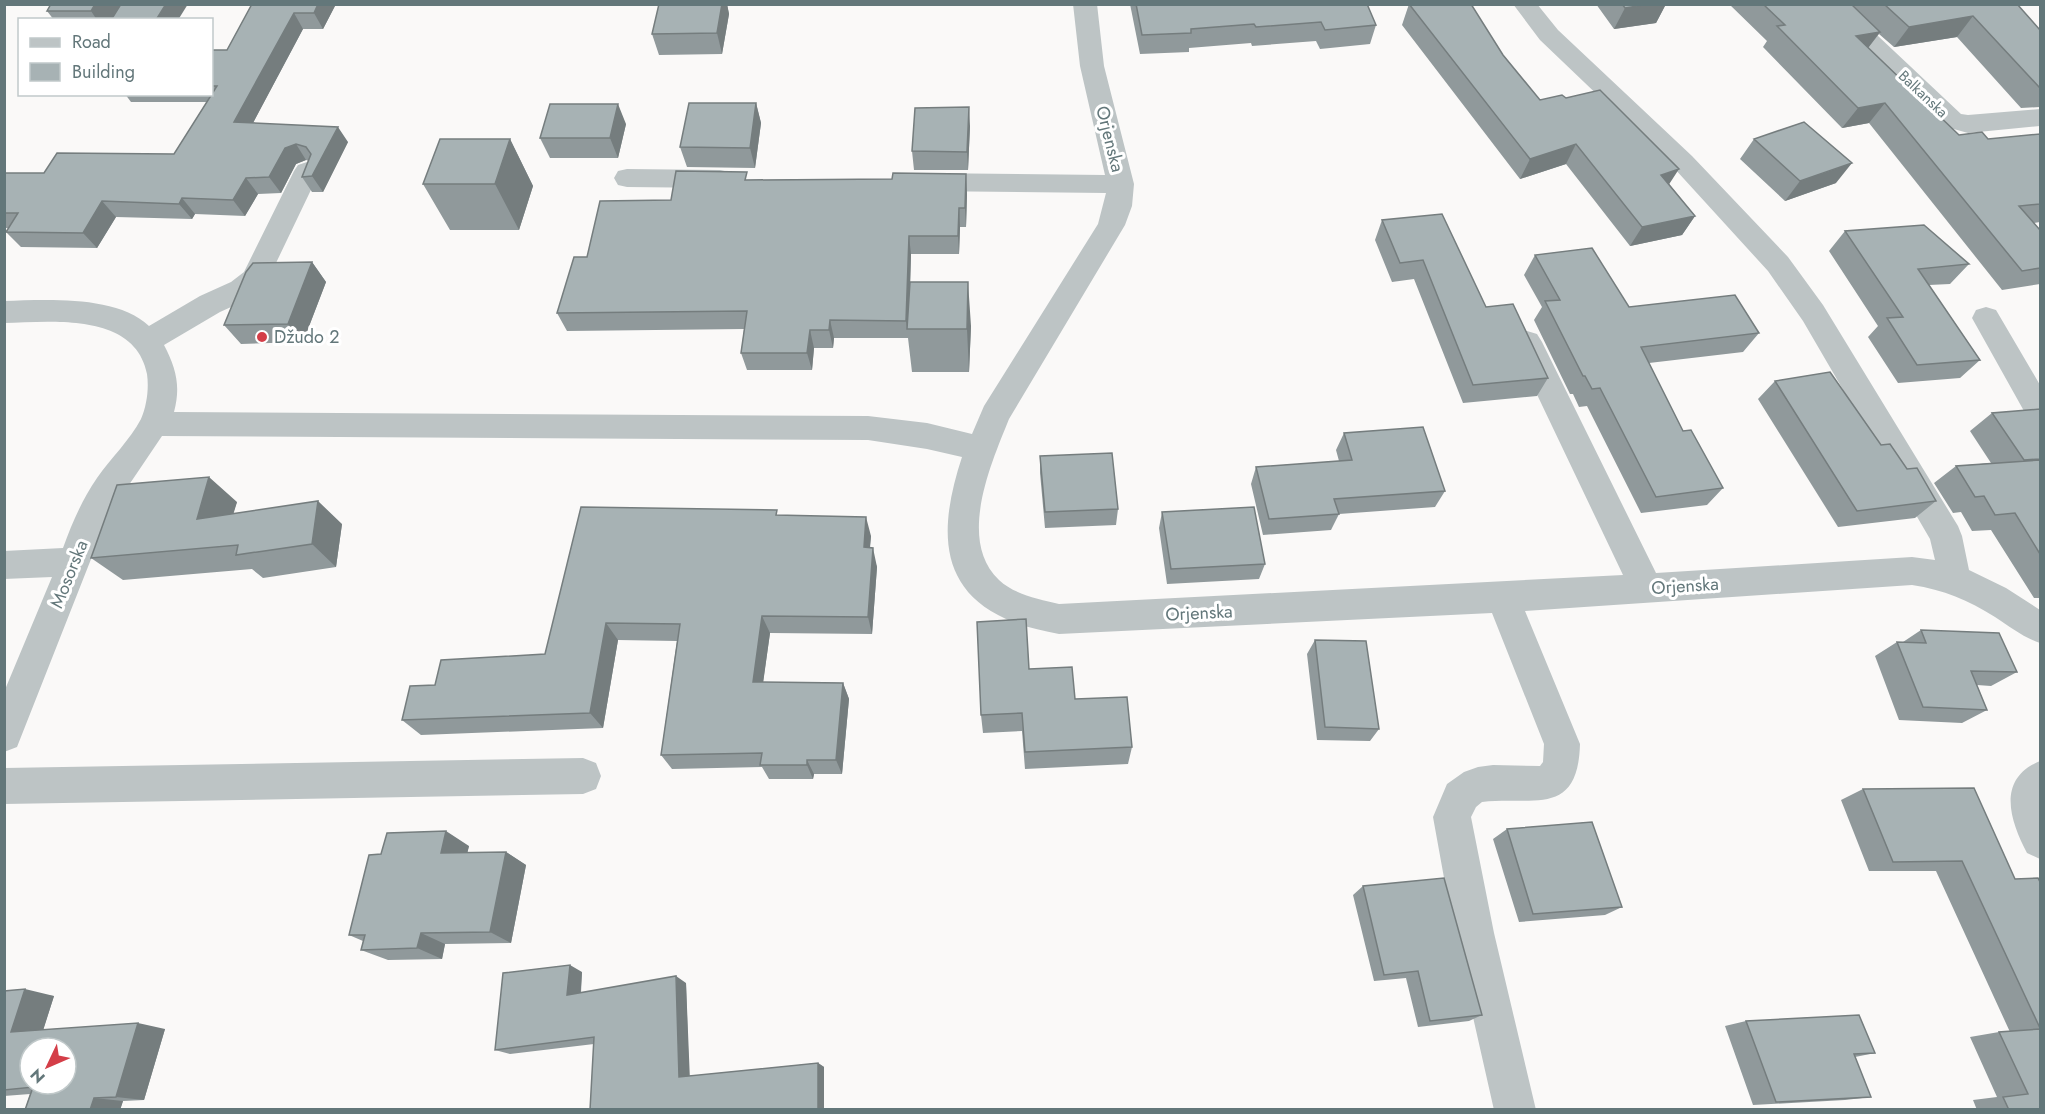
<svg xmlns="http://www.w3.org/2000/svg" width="2045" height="1114" viewBox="0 0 2045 1114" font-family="Jost,sans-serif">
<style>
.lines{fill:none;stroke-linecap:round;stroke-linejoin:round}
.minor{fill:#bdc4c5;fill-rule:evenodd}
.wall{fill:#90999b}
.shaded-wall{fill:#757d7e}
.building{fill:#a7b2b4;stroke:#757d7e;stroke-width:1.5;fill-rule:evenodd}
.poi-dot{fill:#d43e48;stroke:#fff;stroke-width:2}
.labels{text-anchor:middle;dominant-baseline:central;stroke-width:6;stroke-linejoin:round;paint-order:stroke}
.far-street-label{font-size:15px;fill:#63777a;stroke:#fff}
.street-label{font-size:18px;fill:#63777a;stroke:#fff}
.poi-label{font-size:18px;fill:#63777a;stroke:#fff;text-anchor:start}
</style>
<rect width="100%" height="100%" fill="#faf9f8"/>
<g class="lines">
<path class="minor" d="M1073,4H1097L1104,66L1134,184L1132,206L1125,225L1009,419C991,464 957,540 999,580C1015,595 1039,599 1059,604L1623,575L1512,342L1517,334L1527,331L1537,334L1542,342L1656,573L1912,557L1935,560L1930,539L1803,321L1768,271L1674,168L1540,40L1513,4H1537L1558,30L1692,156L1788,257L1823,305L1958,526L1962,536L1969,570L2006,588L2040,610V643C2023,637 2010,627 1995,617C1968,600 1944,590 1912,585L1525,611L1580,744C1578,818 1533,796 1482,802L1476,807L1471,817L1494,933L1536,1110H1494L1454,933L1433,817L1447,784L1464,772L1478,767L1493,765L1540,766L1543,762L1544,744L1492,613L1059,634C1041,630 1022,627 1006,619C934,587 941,521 962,457L927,449L868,440L162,436L108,516L17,747L4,752V692L52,577L4,579V551L63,548C72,523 82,500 97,478C111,458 130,440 141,419C147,405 149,388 147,374C135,312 51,322 4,323V301C47,300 116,295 149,326L200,296L231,282L244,272L294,171L298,165L307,162L316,165L320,171L265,286L251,298L220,312L164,345C176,368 181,386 174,412L868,416L927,423L972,434L984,406L1098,224L1106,193L922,191L913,189L909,182L913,175L922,173L1105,175L1080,66Z
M1819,4H1844L1961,114L1968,115L2040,109V126L1968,133L1943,126Z
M627,169L720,170L729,172L733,179L729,186L720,188L627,187L618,185L614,178L618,171Z
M1986,307L1996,310L2040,385V423L2029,420L1972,318L1976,310Z
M583,758L596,763L601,776L596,789L583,794L4,804V768Z
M2040,761V859L2027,853C2010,821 1996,779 2040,761Z"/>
</g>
<path class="wall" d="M51,4L178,20H54L47,11Z
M252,4H336L323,29H303L253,123L348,142L323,192H312L302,177L309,161L306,160L296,164L281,193L258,194L245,216L195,214L192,219L116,217L97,248L21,247L6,232L8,228H4V173H44L174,154L207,102H131L125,94H212V50H227Z
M659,4H727L729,14L722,54L659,55L652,34Z
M1130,4H1367L1376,25L1370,44L1320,49L1316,41L1252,46L1251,43L1189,48V52L1140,54Z
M1409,4L1503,55L1540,100L1669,184L1695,216L1682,235L1630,246L1566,164L1520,179L1402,25Z
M1596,4H1666L1656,23L1614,29Z
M1729,4H2017L2040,30V107L2021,108L1957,37L1894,47L1879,34L1868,48L1959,135L1988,139L2040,134V222L2034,223L2040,230V284L2002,290L1869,123L1842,128L1763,47L1767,41Z
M756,103L761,123L755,168L687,167L680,147Z
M626,124L618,158H550L540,138Z
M970,126L968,170H914L912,151Z
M510,139L533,186L519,230H450L423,184Z
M1754,139L1836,183L1785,201L1740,159Z
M966,174L967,194L966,227H960L959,254H911L910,282L971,326L969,372H912L908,338H834L833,348H814L812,370H747L741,353L744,329L567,331L557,313L587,257L671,200L749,180L892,179Z
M1382,220L1486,307L1548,378L1537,396L1463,403L1414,279L1392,282L1375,240Z
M1845,231L1969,264L1950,284L1929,285L1980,360L1960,378L1898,383L1868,337L1878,326L1829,251Z
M1535,255L1629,307L1759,333L1743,352L1649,363L1683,431L1723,488L1707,505L1641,513L1587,406L1579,407L1573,394H1570L1534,320L1542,307L1524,275Z
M312,262L326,282L303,342L241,344L224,325Z
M1775,381L1881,445L1907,469L1936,501L1915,518L1838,527L1758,399Z
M2040,409V598H2034L1991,530L1972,531L1961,512L1953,513L1934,483L1956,466L1991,463L1970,431L1992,413Z
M1344,433L1445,491L1435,507L1339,514L1331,530L1263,535L1251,484L1256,467L1339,461L1336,450Z
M1040,456L1118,509L1116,525L1045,528L1040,473Z
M237,502L233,513L342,524L336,567L263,578L252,569L123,580L91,558Z
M1162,512L1265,564L1259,579L1167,584L1159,528Z
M779,515L871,536L870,548L877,567L872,634L770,633L763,682L843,683L849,699L842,774H814L813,779H769L762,767L672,769L661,755L677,641L618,640L603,728L421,735L402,720L435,685L545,654Z
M1921,630L2017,672L1991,686L1977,685L1987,710L1962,723L1899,720L1875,656L1897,642H1903Z
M1315,640L1379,729L1370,741L1317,740L1307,654Z
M1029,669L1075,699L1132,747L1128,764L1025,769L1022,731L983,733L981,715Z
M1863,789L2015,879L2040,882V1110H1977L1973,1100L1997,1097L1970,1037L1999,1032H2010L1936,871H1869L1841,800Z
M1507,829L1622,907L1605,915L1519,922L1493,839Z
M469,846L467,853L506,852L526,865L511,943L445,944L442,959L388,960L361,950L363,941L349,935L381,854Z
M1363,886L1482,1015L1469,1021L1418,1027L1406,978L1374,981L1353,895Z
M582,972L581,993L686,983L689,1076L818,1063L824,1067L590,1110L594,1044L510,1054L495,1050Z
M4,991L54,996L43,1030L165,1029L144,1100L123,1101L120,1110H25L30,1094L4,1096Z
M1746,1021L1875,1053L1855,1057L1871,1097L1845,1100L1753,1105L1725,1026Z"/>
<path class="shaded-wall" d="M95,4H125L115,20H97L91,11Z
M166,4H188L178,20H156Z
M318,4H336L323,29L314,13Z
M722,4H727L729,14L722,54L717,33Z
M1650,4H1666L1656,23L1614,29L1625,8Z
M294,13L303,29L245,138L234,122Z
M1973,16L1957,37L1894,47L1909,27Z
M1880,32L1865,52L1856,36Z
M756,103L761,123L755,168L750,148Z
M1885,103L1869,123L1842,128L1858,108Z
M618,104L626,124L618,158L610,138Z
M969,107L970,126L968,170L967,152Z
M338,127L348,142L323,192L312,176Z
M510,139L533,186L519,230L495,184Z
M296,144L306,160L296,164L281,193L269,177L285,148Z
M1576,144L1566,164L1520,179L1530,159Z
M1852,163L1836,183L1785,201L1800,181Z
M1679,169L1666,189L1661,175Z
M966,174L967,194L966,227L965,208Z
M246,178L258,194L245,216L233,200Z
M182,198L195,214L192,219L179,204Z
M102,201L116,217L97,248L83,233Z
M959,208L960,227L959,254L958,236Z
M1695,216L1682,235L1630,246L1642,227Z
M909,236L911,254L909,329H907L906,321Z
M312,262L326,282L303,342L288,324Z
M968,282L971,326L969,372L967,329Z
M830,320L834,338L833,348L829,330Z
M810,330L814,348L812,370L807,353Z
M209,477L237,502L225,542L197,519Z
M318,501L342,524L336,567L312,544Z
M866,517L871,536L868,566L864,547Z
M873,548L877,567L872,634L868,617Z
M762,616L770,633L761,698L753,682Z
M606,623L618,640L603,728L590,713Z
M843,683L849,699L842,774L836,760Z
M807,760L814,774L813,779L807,765Z
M446,831L469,846L464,867L441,853Z
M506,852L526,865L511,943L490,932Z
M421,933L445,944L442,959L417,948Z
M570,965L582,972L580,1001L567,995Z
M676,976L686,983L690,1081L679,1077Z
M25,989L54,996L41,1037L11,1032Z
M138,1023L165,1029L144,1100L116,1097Z
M818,1063L824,1067V1110H818Z
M94,1098L123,1101L120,1110H90Z"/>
<path class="building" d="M51,4H95L91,11H47Z
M121,4H166L156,20H111Z
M252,4H318L314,13H294L234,122L338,127L312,176L302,177L311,154L306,147L296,144L285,148L269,177L246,178L233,200L182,198L179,204L102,201L83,233L6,232L18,213H4V173H44L57,153L174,154L217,86H212V50H227Z
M659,4H722L717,33L652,34Z
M1136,4H1367L1376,25L1325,30L1321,22L1256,27L1254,24L1191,29V33L1142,35Z
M1409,4H1471L1503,55L1540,100L1562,95L1566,98L1600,90L1679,169L1661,175L1695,216L1642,227L1576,144L1530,159Z
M1622,4H1650L1625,8Z
M1763,4H1851L1880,32L1856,36L1959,135L1982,132L1988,139L2040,134V204L2019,206L2040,230V268L2022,271L1885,103L1858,108L1777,26L1785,25Z
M1884,4H2017L2040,30V88L1973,16L1909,27Z
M689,103H756L750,148L680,147Z
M550,104H618L610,138H540Z
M969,107L967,152L912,151L915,108Z
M1804,122L1852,163L1800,181L1754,139Z
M440,139H510L495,184H423Z
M676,171L747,172L745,180L892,179L893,173L966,174L965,208H959L958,236H909L906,321L830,320L829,330H810L807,353H741L747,311L557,313L574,257H587L600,201L671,200Z
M1442,214L1486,307L1513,304L1548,378L1473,385L1423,260L1400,263L1382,220Z
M1924,225L1969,264L1918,269L1980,360L1917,365L1887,318L1903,317L1845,231Z
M1592,248L1629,307L1735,295L1759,333L1641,347L1683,431L1691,430L1723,488L1656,497L1600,388L1592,389L1585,376H1583L1545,301L1560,300L1535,255Z
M312,262L288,324L224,325L246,272L253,263Z
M910,282H968L967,329H907Z
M1830,372L1881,445L1890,444L1907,469L1917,468L1936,501L1857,511L1775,381Z
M2040,409V459L2024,460L1992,413Z
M1423,427L1445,491L1334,499L1339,514L1269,519L1256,467L1352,460L1344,433Z
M1112,453L1118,509L1045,512L1040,456Z
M2040,460V554L2015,513L1995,515L1984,496L1975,497L1956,466Z
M209,477L197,519L318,501L312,544L236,555L238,545L91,558L117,485Z
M581,507L777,510L776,515L866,517L864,547L873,548L868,617L762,616L753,682L843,683L836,760H807V765H760L762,753L661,755L680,624L606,623L590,713L402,720L410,686L435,685L441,660L545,654Z
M1254,507L1265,564L1171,569L1162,512Z
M1026,619L1029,669L1072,667L1075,699L1127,697L1132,747L1025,752L1022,713L981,715L977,622Z
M1921,630L1999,633L2017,672L1971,671L1987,710L1923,707L1897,642L1926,643Z
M1315,640L1366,641L1379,729L1325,727Z
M1974,788L2015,879L2038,878L2040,882V1028L1962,861L1893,862L1863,789Z
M1592,822L1622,907L1533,914L1507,829Z
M446,831L441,853L506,852L490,932L421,933L417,948L361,950L365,935H349L369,855L381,854L387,833Z
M1444,878L1482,1015L1430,1021L1418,971L1384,975L1363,886Z
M570,965L567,995L676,976L679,1077L818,1063V1110H590L594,1037L495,1050L503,973Z
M25,989L11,1032L138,1023L116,1097L94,1098L90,1110H25L33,1087L4,1090V991ZM30,1048H66V1084H30Z
M1859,1015L1875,1053L1854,1054L1871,1097L1776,1102L1746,1021Z
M2040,1029V1110H2009L2003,1097L2028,1094L1999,1032Z"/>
<circle class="poi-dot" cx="262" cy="337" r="6"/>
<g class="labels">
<g class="far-street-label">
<text transform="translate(1923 94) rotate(43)">Balkanska</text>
</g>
<g class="street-label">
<text transform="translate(1110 139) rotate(76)">Orjenska</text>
<text transform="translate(69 574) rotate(-68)">Mosorska</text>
<text transform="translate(1685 586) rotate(-4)">Orjenska</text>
<text transform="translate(1199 613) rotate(-3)">Orjenska</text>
</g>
<g class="poi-label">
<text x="274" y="337">Džudo 2</text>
</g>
</g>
<rect width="2045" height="1114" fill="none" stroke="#63777a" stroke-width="12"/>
<rect x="18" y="18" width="195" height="78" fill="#ffffff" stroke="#c1c9ca" stroke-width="1.5"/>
<rect x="30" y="38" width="30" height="9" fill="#bdc4c5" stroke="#c1c9ca" stroke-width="1.5"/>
<text x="72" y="48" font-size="18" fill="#63777a">Road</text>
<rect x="30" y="63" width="30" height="18" fill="#a7b2b4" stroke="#c1c9ca" stroke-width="1.5"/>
<text x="72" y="78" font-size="18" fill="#63777a">Building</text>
<g transform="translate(48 1066) rotate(226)"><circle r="28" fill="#ffffff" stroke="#c1c9ca" stroke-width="1.5"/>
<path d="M0-4.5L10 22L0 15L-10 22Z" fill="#d43e48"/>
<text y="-9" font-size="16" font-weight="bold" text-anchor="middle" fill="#63777a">N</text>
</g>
</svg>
